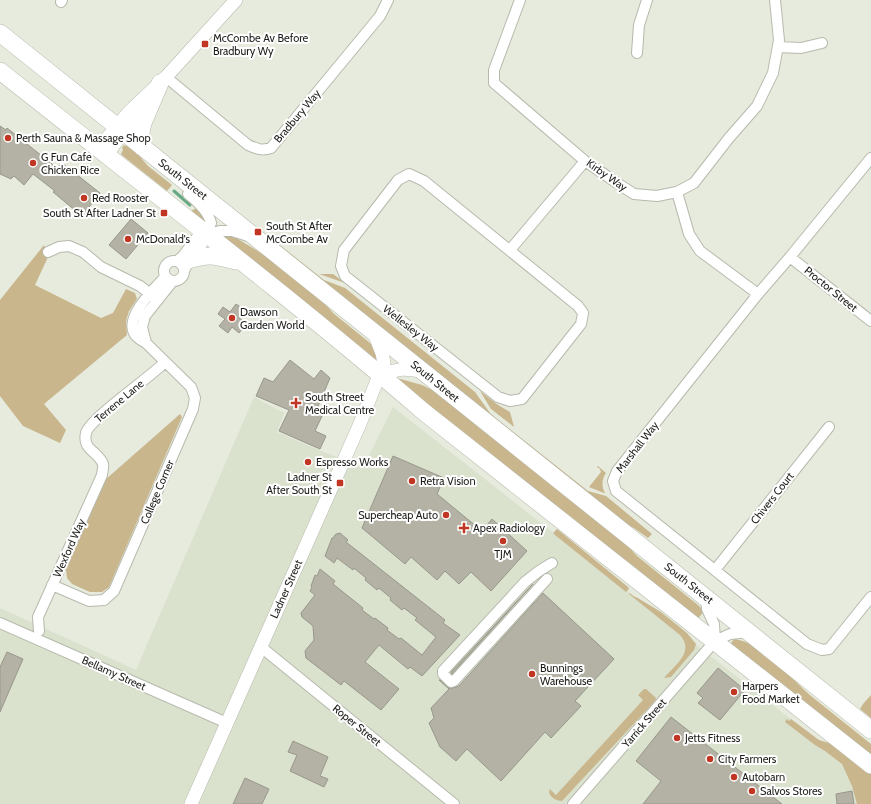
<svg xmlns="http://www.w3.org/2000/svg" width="871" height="804" viewBox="0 0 871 804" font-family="Cabin,sans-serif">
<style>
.built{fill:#dae1cd}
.green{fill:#c9b68d}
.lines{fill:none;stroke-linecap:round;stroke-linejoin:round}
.stream{stroke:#65aa84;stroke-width:3}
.building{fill:#b3b2a5;stroke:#98978b}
.minor-casing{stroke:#b6baad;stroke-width:12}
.tertiary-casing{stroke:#b6baad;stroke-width:14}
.trunk-casing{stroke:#b6baad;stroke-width:18}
.minor{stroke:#fff;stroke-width:10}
.tertiary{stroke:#fff;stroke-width:13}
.trunk{stroke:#fff;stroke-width:17}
.poi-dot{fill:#c13523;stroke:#fff;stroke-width:1.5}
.labels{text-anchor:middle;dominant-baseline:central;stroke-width:4;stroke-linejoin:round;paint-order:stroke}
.poi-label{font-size:11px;fill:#1d1e1a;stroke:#fff;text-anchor:start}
.street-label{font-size:11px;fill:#1d1e1a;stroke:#fff}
</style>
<rect width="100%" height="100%" fill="#e6ebdd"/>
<path class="built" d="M254,397L284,413L277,432L326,453L364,466L393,407L871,782V804H0V608L136,670Z"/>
<path class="green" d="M124,145L126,146L128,145L136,152L148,166L172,185L167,191L123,156L121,154L123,150L122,148Z
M198,207L209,225L191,211Z
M262,231L324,280L345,288L475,392L490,413L497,419L588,491L606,496L652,534L648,538L634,528L623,523L260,233Z
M219,233L233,236L266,256L321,299L333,313L370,343L375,348L379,364Z
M44,245L48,257L35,285L101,318L113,313L126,289L135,293L137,299L129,311L126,321L127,335L44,404L66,430L60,443L23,426L0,396V300Z
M319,274H333L345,283Z
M397,378L422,385L434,391L622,540L637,556L698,605L704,611L697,620L396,379Z
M480,391L498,405L510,412L514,427L491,409Z
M180,414L182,417L109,587L102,592H90L72,584L67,578L66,569L105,480Z
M598,466L606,473C602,479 601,486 605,493H604L589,487L601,472L600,469L597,467Z
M557,529L628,587L629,589L626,592L555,535L553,533Z
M629,593L635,597H636L661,612L687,633L696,644L694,650L671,677L664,678C675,665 695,652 680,635L629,594Z
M734,639C764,643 789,677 811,696C831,712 851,728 871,744V756L729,646Z
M644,689H646L656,698L655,701L562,801C556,801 550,797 549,792L550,789L556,795L643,700L638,695Z
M871,695V718L860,709L863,704Z
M787,719L789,721L791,719L819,740L832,744L871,773V804H857L852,786L842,764L825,751L815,745L785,722Z"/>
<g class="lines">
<path class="stream" d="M174,191L190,205"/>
</g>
<path class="building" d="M0,126L6,130L7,128L57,168L62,163L100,193L82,216L53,192L55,191L33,174L24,185L14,176L11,179L0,174Z
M131,219L148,233L126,259L109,245Z
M236,304L245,310L239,318L247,323L239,333L232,327L228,333L219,326L225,319L218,314L223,307L230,312Z
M290,360L314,379L321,370L330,378L316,411L323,414L315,431L326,436L320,449L279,431L289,410L256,396L264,378L273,382Z
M393,456L444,478L437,494L482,531L492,519L527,551L491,591L471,572L459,584L445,571L437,580L411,557L405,564L362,528Z
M340,533L348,540L346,542L445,620L443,623L460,635L422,676L410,667L408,669L379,645L365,662L399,689L381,710L344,681L341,685L306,658L305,651L314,640L313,626L302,617L301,613L315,595L310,591L312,587L311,586L315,575L317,576L320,569L335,581L333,584L363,608L362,610L374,619L375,618L388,628L387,630L399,639L401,638L422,655L436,637L415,620L417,618L404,608L402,610L390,600L391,598L379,588L377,590L365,580L366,578L354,568L353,570L337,558L334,563L325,556L332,538H333L336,534Z
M533,584L452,674L451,672Z
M543,593L614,659L575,701L581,706L551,738L545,732L501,781L467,749L456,761L440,747L429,723L434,718L431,708L449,689L439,680H440L449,688H453L459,686Z
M7,652L23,659L0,712V667Z
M718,668L745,690L720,720L698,703L703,698L697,693Z
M671,717L782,804H643L661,781L636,761Z
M293,741L328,757L320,776L328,779L324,787L290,771L297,755L288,752Z
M245,778L269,789L262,804H233Z
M852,791L854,804H837L836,794Z"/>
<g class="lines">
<defs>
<path id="minor" d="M520,0L494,70V83L585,161L617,183L634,194L657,196L677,192L694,183L729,138L757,106L773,73L779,40L775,0
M61,2L62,0
M778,47L801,48L822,43
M637,53L639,25L647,0
M166,77L248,145C257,149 262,151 271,148L380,16L388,0
M871,158L790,257L758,294L617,471L613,481L616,491L807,644L822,650L829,649L871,597
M409,174L424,181L578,306L583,313L581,324L522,399L510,401L498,397L345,276L341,266L344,250L398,180Z
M677,192L689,234L700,251L758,294
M510,250L585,161
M48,252L59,247L69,246L83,252L101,267L140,286L158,300
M790,257L871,321
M164 271a10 10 0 1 1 20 0a10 10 0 1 1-20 0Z
M177,261L183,256L197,237L220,231H232L248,236
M185,269L189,260L203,243L211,223C208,211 197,201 188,194
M146,343L142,327L145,316L172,282
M715,570L829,427
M547,579L454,681L451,682L443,674V671L525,582L539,571L552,563
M52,585L89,601L104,600L114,591L193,409L195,398L191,387L146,343C141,340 136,338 134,333C125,316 155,288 165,277
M706,597L707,609L714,624L715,641
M0,623L227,723
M39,631L38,617L102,475C102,472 104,467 103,464C98,451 82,450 86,433C89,419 152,376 165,362
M261,647L454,804
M573,804L715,641L730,634L749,632"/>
<path id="tertiary" d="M98,149L129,112L166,77L236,0
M106,155L146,103
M379,374L403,369L423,371
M191,804L359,426L384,363L382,353L374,333"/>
<path id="trunk" d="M0,33L871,730
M0,71C142,184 287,294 424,412L871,765
M142,147L141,132L143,123L160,83
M189,260C209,253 216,256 236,261"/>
</defs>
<use href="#minor" class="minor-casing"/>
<use href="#tertiary" class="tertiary-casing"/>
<use href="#trunk" class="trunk-casing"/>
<use href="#minor" class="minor"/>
<use href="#tertiary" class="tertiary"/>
<use href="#trunk" class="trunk"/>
</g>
<g class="poi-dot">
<rect x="201" y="40" width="8" height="8" rx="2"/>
<circle cx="8" cy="138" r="4"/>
<circle cx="33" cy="163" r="4"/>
<circle cx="84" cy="198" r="4"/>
<rect x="160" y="209" width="8" height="8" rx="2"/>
<rect x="254" y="228" width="8" height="8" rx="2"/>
<circle cx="128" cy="239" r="4"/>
<circle cx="232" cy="318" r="4"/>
<path d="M294 397h4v4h4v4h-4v4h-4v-4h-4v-4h4z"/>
<circle cx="308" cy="462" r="4"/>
<circle cx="412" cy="481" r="4"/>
<rect x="336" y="479" width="8" height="8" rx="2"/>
<circle cx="446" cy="515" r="4"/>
<path d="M462 522h4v4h4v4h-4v4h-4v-4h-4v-4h4z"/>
<circle cx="503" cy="541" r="4"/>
<circle cx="532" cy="674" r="4"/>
<circle cx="734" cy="692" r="4"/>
<circle cx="677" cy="738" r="4"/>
<circle cx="710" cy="759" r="4"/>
<circle cx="734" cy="777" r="4"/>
<circle cx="752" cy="791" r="4"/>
</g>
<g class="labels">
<g class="poi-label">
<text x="213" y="38">McCombe Av Before<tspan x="213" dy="13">Bradbury Wy</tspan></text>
<text x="16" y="138">Perth Sauna &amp; Massage Shop</text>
<text x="41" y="157">G Fun Cafe<tspan x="41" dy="13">Chicken Rice</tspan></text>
<text x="92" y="198">Red Rooster</text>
<text x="156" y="213" text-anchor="end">South St After Ladner St</text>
<text x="266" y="226">South St After<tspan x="266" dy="13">McCombe Av</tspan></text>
<text x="136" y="239">McDonald's</text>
<text x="240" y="312">Dawson<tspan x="240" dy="13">Garden World</tspan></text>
<text x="305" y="397">South Street<tspan x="305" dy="13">Medical Centre</tspan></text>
<text x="316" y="462">Espresso Works</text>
<text x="332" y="477" text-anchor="end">Ladner St<tspan x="332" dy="13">After South St</tspan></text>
<text x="420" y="481">Retra Vision</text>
<text x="438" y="515" text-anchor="end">Supercheap Auto</text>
<text x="473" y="528">Apex Radiology</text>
<text x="503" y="554" text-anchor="middle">TJM</text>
<text x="540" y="668">Bunnings<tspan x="540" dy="13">Warehouse</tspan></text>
<text x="742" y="686">Harpers<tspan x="742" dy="13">Food Market</tspan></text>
<text x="685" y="738">Jetts Fitness</text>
<text x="718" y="759">City Farmers</text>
<text x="742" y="777">Autobarn</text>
<text x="760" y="791">Salvos Stores</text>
</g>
<g class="street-label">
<text transform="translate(297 116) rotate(-50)">Bradbury Way</text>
<text transform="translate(607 175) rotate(35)">Kirby Way</text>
<text transform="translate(183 179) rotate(38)">South Street</text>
<text transform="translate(831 289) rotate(39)">Proctor Street</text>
<text transform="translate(411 328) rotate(38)">Wellesley Way</text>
<text transform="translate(435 381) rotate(39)">South Street</text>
<text transform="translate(119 401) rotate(-40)">Terrene Lane</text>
<text transform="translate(637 447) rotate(-52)">Marshall Way</text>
<text transform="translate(157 492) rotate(-67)">College Corner</text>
<text transform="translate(772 498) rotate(-52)">Chivers Court</text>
<text transform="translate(69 548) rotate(-66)">Wexford Way</text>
<text transform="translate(689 583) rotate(38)">South Street</text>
<text transform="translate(286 589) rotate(-66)">Ladner Street</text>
<text transform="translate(114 673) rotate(24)">Bellamy Street</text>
<text transform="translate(644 723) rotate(-49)">Yarrick Street</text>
<text transform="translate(357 725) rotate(39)">Roper Street</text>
</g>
</g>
</svg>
